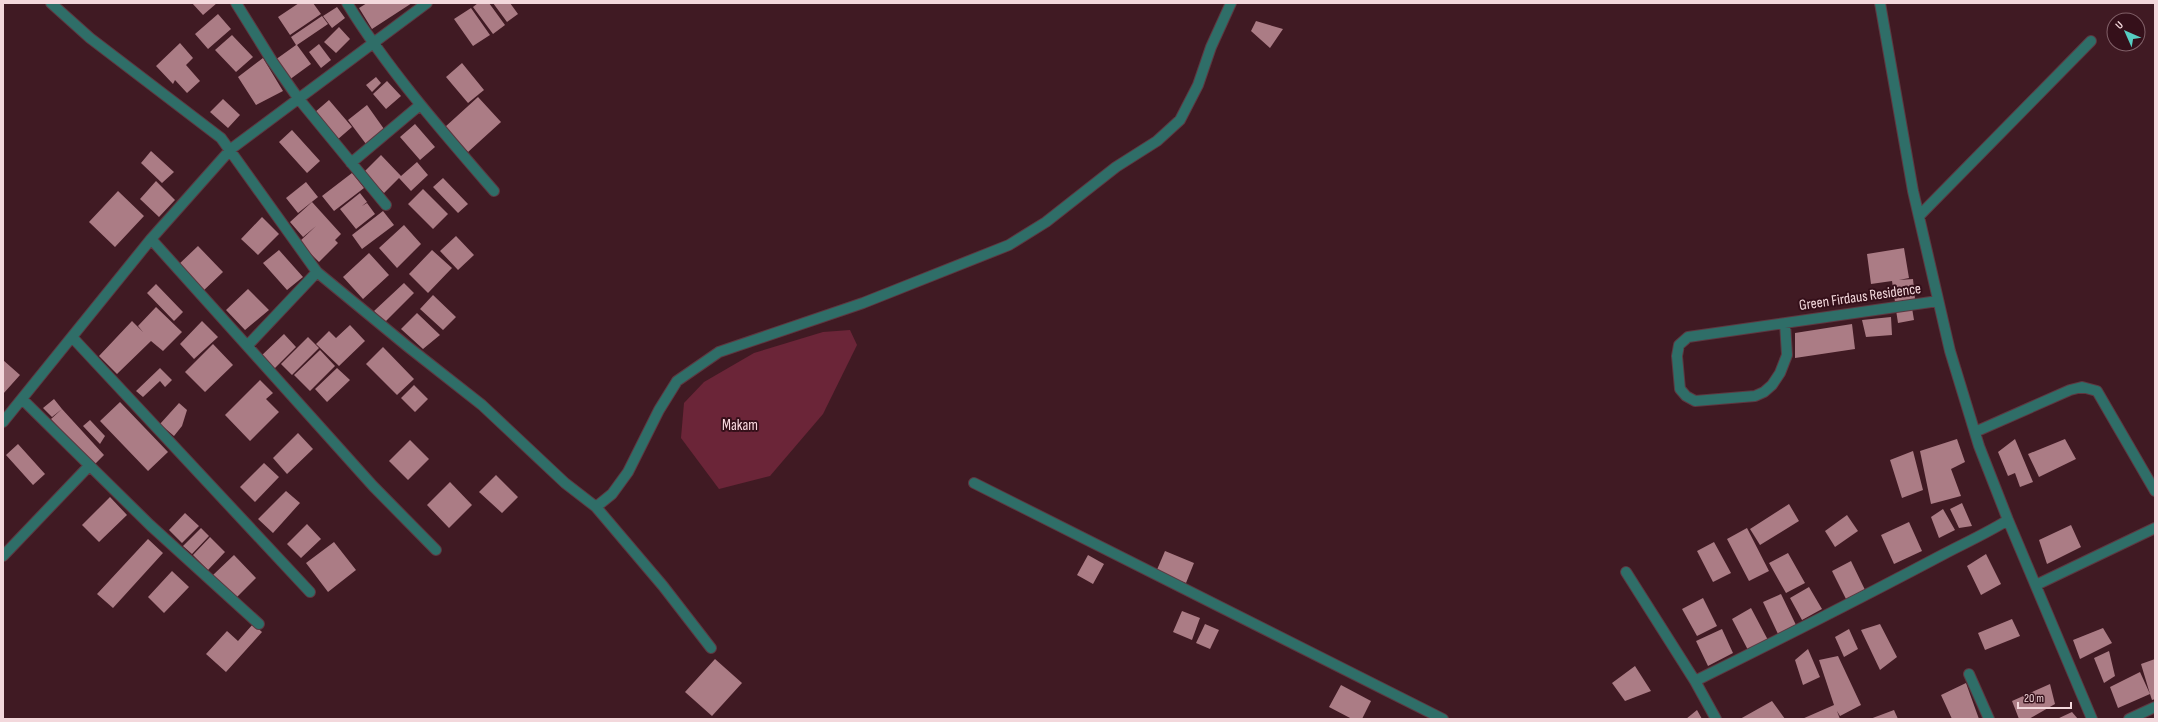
<svg xmlns="http://www.w3.org/2000/svg" width="2158" height="722" viewBox="0 0 2158 722" font-family="'Sofia Sans Condensed',sans-serif">
<style>
.green{fill:#6b2538}
.building{fill:#ab7c85}
.lines{fill:none;stroke-linecap:round;stroke-linejoin:round}
.minor-casing{stroke:#5d3841;stroke-width:12}
.minor{stroke:#2f6e68;stroke-width:10}
.labels{text-anchor:middle;dominant-baseline:central;stroke-width:4;stroke-linejoin:round;paint-order:stroke}
.street-label{font-size:15px;fill:#f3d8dc;stroke:#35101a}
.park-label{font-size:15px;fill:#fbdbe1;stroke:#35101a}
</style>
<rect width="100%" height="100%" fill="#401a23"/>
<path class="green" d="M850,330L857,345L823,414L770,476L719,489L681,438L684,403L704,382L754,353L823,332Z"/>
<path class="building" d="M192,3H217L203,15Z
M299,3H313L321,14L290,35L278,17Z
M367,3H412L372,29L359,8Z
M478,3H489L505,25L493,34L473,7Z
M493,3H510L518,14L507,22Z
M337,7L345,18L332,28L323,16Z
M471,8L490,35L473,46L454,19Z
M218,14L231,29L208,49L195,34Z
M322,16L328,24L297,45L311,64L289,80L275,60L296,45L291,37Z
M1256,21L1283,29L1270,48L1251,31Z
M339,27L350,39L336,53L324,42Z
M232,35L253,57L236,72L215,50Z
M180,43L193,58L186,65L200,81L187,93L175,80L173,84L156,66Z
M319,44L331,60L321,68L309,52Z
M263,58L283,91L256,105L238,77Z
M462,63L484,90L468,103L446,77Z
M376,77L381,83L372,92L366,85Z
M387,81L401,96L386,109L373,94Z
M478,97L501,122L468,152L445,127Z
M223,99L240,115L228,128L210,112Z
M329,100L352,127L337,140L314,113Z
M367,105L384,129L366,144L348,120Z
M415,124L435,147L420,160L400,137Z
M292,130L320,161L307,173L279,142Z
M151,151L174,172L162,183L141,163Z
M381,155L401,176L417,162L428,175L411,191L399,178L384,193L364,172Z
M352,173L364,188L334,211L322,196Z
M443,178L468,204L458,213L433,187Z
M156,181L175,200L159,217L140,199Z
M306,182L318,197L298,213L286,198Z
M423,189L448,214L433,229L408,204Z
M118,191L144,216L115,247L89,222Z
M360,193L367,202L362,206L367,203L375,214L356,229L340,209Z
M312,202L341,234L335,240L338,243L319,262L299,242L316,226L303,237L290,222Z
M383,211L394,225L362,249L352,235Z
M262,217L279,234L258,255L241,239Z
M404,225L421,244L397,268L379,248Z
M456,236L474,255L458,270L440,251Z
M198,246L223,272L202,292L177,266Z
M1904,248L1909,278L1899,280L1913,279L1915,299L1895,302L1892,281L1871,284L1867,254Z
M279,250L303,277L287,290L263,263Z
M432,250L452,268L428,293L409,274Z
M369,253L389,275L363,299L343,277Z
M404,283L414,293L385,322L374,311Z
M156,284L183,312L174,321L147,293Z
M248,289L269,310L245,330L226,310Z
M433,295L456,317L443,330L420,309Z
M156,307L182,332L163,351L151,341L117,374L99,356L132,321L143,332L138,326Z
M1912,308L1914,320L1898,323L1896,310Z
M417,313L440,335L423,349L401,329Z
M1891,317L1892,335L1866,337L1862,320Z
M202,321L218,337L194,359L180,344Z
M1852,324L1855,349L1795,358V333Z
M350,325L365,341L339,366L316,344L329,331L336,338Z
M284,334L296,347L273,370L260,357Z
M308,337L319,348L292,375L281,364Z
M213,344L233,365L205,392L185,372Z
M383,347L414,379L397,395L366,364Z
M320,350L335,366L310,391L294,375Z
M3,360L20,375L3,394Z
M160,368L172,380L165,387L160,381L143,397L136,391Z
M337,368L350,380L327,402L315,389Z
M260,380L273,393L266,399L279,412L250,441L225,415Z
M414,385L428,399L415,412L401,398Z
M54,399L62,409L52,417L43,408Z
M120,402L168,452L148,471L100,421Z
M179,403L187,410L182,426L174,436L160,424Z
M62,409L104,455L94,465L51,419Z
M90,420L105,436L100,444L83,426Z
M298,433L313,449L287,474L273,458Z
M1957,439L1965,462L1951,469L1961,496L1931,504L1920,451Z
M2015,439L2033,482L2020,487L2015,473L2008,476L1998,452Z
M2065,439L2076,459L2039,477L2028,454Z
M410,440L429,459L408,480L389,461Z
M18,444L45,474L33,485L6,455Z
M1913,451L1923,490L1902,498L1890,460Z
M264,463L279,477L255,502L240,487Z
M496,475L518,497L502,513L479,492Z
M450,482L472,505L449,528L427,505Z
M286,491L300,503L273,533L258,519Z
M110,497L127,515L99,542L82,525Z
M1962,503L1972,526L1959,528L1950,509Z
M1789,504L1799,521L1760,545L1750,529Z
M1943,509L1955,530L1939,538L1931,517Z
M185,513L199,526L182,543L169,530Z
M1847,515L1858,531L1835,547L1825,531Z
M1909,522L1922,551L1894,564L1881,535Z
M307,524L321,539L301,558L287,544Z
M2071,525L2081,547L2047,564L2039,540Z
M201,528L209,536L192,554L183,546Z
M1747,528L1769,571L1749,581L1727,539Z
M210,537L225,552L208,570L193,555Z
M148,539L163,553L113,608L97,594Z
M334,542L356,570L328,592L306,563Z
M1714,542L1731,573L1713,582L1697,551Z
M1165,551L1194,563L1186,583L1156,572Z
M1788,553L1805,583L1786,593L1769,563Z
M1986,554L2001,584L1981,595L1967,566Z
M234,555L256,578L235,599L213,575Z
M1088,555L1104,564L1093,584L1077,575Z
M1851,561L1866,592L1847,601L1832,571Z
M172,571L189,587L164,613L148,597Z
M1809,587L1822,609L1802,620L1790,598Z
M1781,594L1796,625L1778,634L1763,602Z
M1703,598L1717,626L1697,636L1682,609Z
M1751,608L1769,642L1749,652L1732,619Z
M1182,611L1200,618L1192,640L1173,632Z
M2012,619L2020,636L1985,650L1978,633Z
M253,624L262,632L226,672L206,654L227,631L238,641Z
M1205,624L1219,630L1210,649L1196,643Z
M1880,624L1897,657L1880,670L1861,630Z
M2103,628L2112,643L2080,659L2073,640Z
M1722,629L1733,653L1708,666L1696,641Z
M1849,629L1858,649L1844,657L1835,637Z
M1808,649L1820,677L1803,685L1795,660Z
M2109,651L2115,676L2104,683L2094,658Z
M1838,656L1861,705L1840,716L1837,711L1840,719H1802L1834,705L1819,660Z
M715,659L742,683L712,716L685,692Z
M2155,659V699L2152,700L2150,694L2118,708L2110,687L2140,672L2150,694L2141,664Z
M1635,666L1651,691L1625,701L1612,683Z
M1966,683L1979,719H1952L1941,695Z
M2050,684L2055,704L2029,719H2019L2012,701Z
M1341,685L1371,701L1362,719H1352L1329,707Z
M1772,701L1785,719H1740Z
M1697,710L1702,719H1686Z
M1894,710L1898,719H1870Z
M2072,712L2078,719H2057Z"/>
<g class="lines">
<defs>
<path id="minor" d="M51,3L90,38L221,138L317,272L407,346L482,405L565,483L596,507L663,586L711,648
M236,3L272,61L298,98L386,205
M347,3C389,71 442,131 494,191
M1880,3L1913,191L1950,351L1979,446L2008,520L2092,719
M351,163L420,105
M1919,216L2091,41
M151,239L373,486L436,550
M1785,323L1787,355L1780,373L1772,385L1764,392L1755,396L1695,401L1686,396L1680,389L1677,356L1679,345L1688,337L1938,301
M72,337L310,592
M248,345L317,272
M22,399L150,525L259,624
M3,422L151,239L231,149L427,3
M1975,432L2070,390L2082,387L2097,391L2155,491
M974,483L1443,719
M596,507L612,494L628,472L659,410L677,381L719,352L863,303L1009,245L1046,222L1116,167L1157,141L1180,120L1198,85L1211,47L1231,3
M3,556L89,466
M1626,572L1695,681L1716,719
M2036,585L2155,528
M1969,674L1989,719
M1695,681C1778,640 1861,598 1944,554C1965,543 1987,533 2008,520
M2129,719L2155,707"/>
</defs>
<use href="#minor" class="minor-casing"/>
<use href="#minor" class="minor"/>
</g>
<g class="labels">
<g class="street-label">
<text transform="translate(1860 297) rotate(-8)">Green Firdaus Residence</text>
</g>
<g class="park-label">
<text x="740" y="425">Makam</text>
</g>
</g>
<rect width="2158" height="722" fill="none" stroke="#f3d8dc" stroke-width="8"/>
<g transform="translate(2126 32) rotate(315)"><circle r="19" fill="#35101a" stroke="#816068"/>
<path d="M0-3L7 15L0 10L-7 15Z" fill="#57cec2"/>
<text y="-6" font-size="11" font-weight="bold" text-anchor="middle" fill="#f3d8dc">U</text>
</g>
<path d="M2018 702v6h53v-6" fill="none" stroke="#f3d8dc" stroke-width="2"/>
<text x="2024" y="702" font-size="12" fill="#f3d8dc" stroke="#35101a" stroke-width="3" paint-order="stroke">20 m</text>
</svg>
